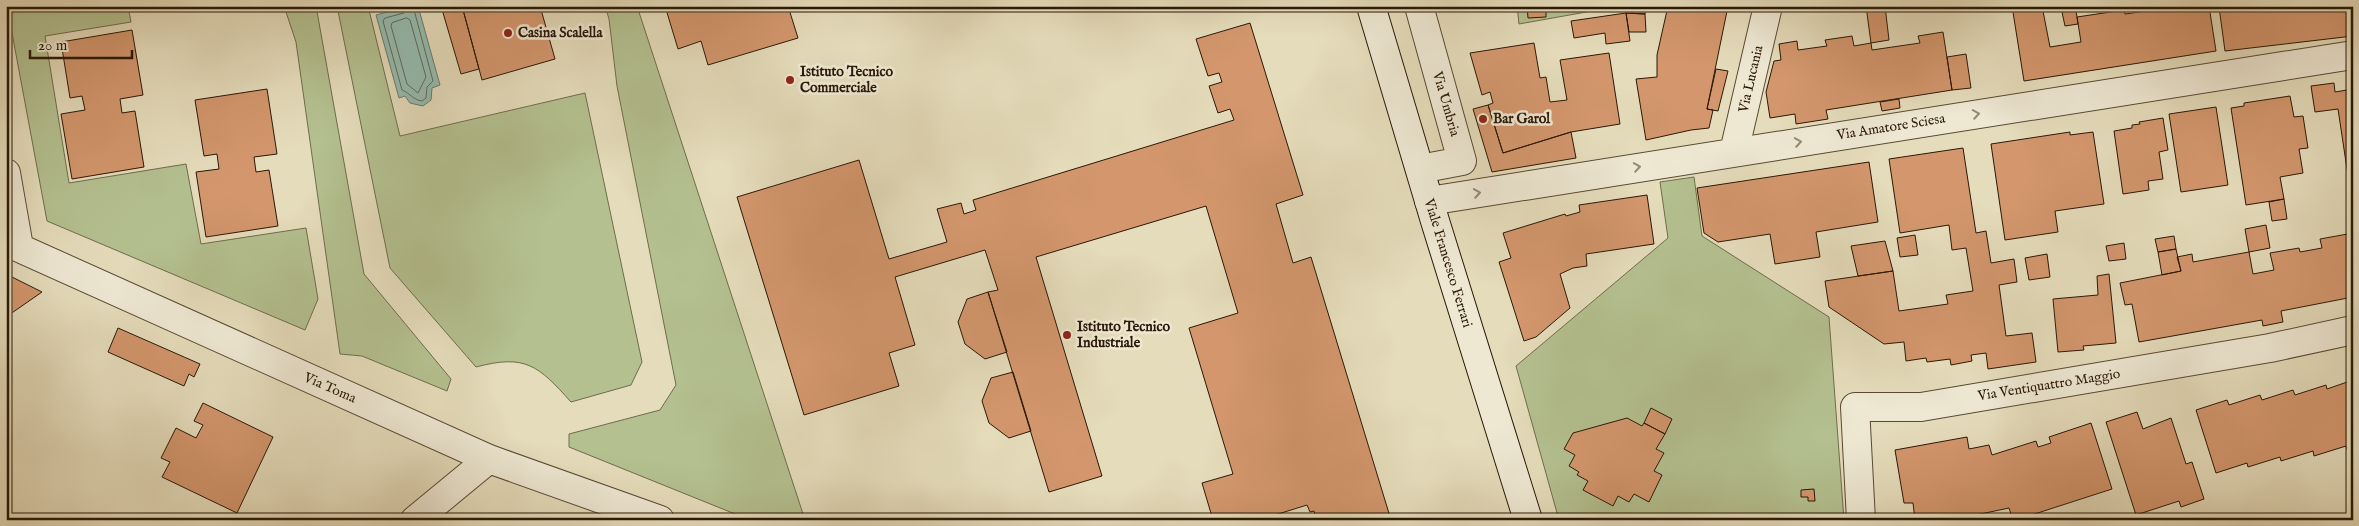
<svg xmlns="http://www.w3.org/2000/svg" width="2359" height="526" viewBox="0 0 2359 526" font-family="'IM FELL English',serif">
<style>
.green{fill:#b4c090;stroke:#6f6c4c}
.water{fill:#96bcb0;stroke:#6b7a6c}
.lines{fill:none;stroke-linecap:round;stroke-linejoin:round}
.shore{stroke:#606a5c;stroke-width:1}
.building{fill:#d3966d;stroke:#2a1807}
.street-casing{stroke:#594934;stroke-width:30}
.secondary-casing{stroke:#2a1807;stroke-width:30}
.street{stroke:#eee8d3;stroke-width:28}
.secondary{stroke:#eee8d3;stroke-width:28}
.oneway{stroke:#968a77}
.poi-dot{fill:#8f2418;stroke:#eee8d3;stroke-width:2}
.labels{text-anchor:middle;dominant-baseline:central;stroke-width:5;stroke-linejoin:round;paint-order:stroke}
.poi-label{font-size:14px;font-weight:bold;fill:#2a1807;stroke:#eee8d3;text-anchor:start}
.street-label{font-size:14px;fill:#2a1807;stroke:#eee8d3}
</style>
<rect width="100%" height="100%" fill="#e5dcbb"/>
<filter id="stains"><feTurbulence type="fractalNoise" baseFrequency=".004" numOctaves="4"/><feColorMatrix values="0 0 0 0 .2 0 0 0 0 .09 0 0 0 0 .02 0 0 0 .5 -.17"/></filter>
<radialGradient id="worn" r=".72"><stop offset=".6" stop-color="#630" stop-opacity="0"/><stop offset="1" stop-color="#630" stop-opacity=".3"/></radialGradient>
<path class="green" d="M7,6H128L131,22L45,36L69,183L186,164L201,244L306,228L318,299L305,330L47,221Z
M284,6H316L364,274L451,379L447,391L362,356L340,354L296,42Z
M337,6H368L400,136L585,93L642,362L631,385L571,402C538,365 525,354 476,367L390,268Z
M605,6H637L805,520H750L569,447V434L660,410L676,385L617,86L609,19Z
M1517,6H1620L1519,24Z
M1694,177L1702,236L1829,317L1844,520H1559L1516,366L1668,238L1660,182Z"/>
<path class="water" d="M410,6H418L440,85L432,88L431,100L423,106L410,103L405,96L399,98L376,15Z"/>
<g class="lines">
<path class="shore" d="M407,6L404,13L385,18L383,21L402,90C410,93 413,100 422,101L426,98L427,87L433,81L413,6
M407,18L410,20L426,77L418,93L407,84L391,26L392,23Z"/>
</g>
<path class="building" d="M441,6H450L451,9L462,6L479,69L461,74Z
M462,6H540L555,59L482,80Z
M665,6H788L798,38L708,65L701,41L678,49Z
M1527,6H1546V17L1528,18Z
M1625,6H1647L1645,14L1626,13Z
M1668,6H1705L1727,11L1707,109L1713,110L1709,128L1691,130L1646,140L1636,79L1657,77V55Z
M1866,6H1885L1889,40L1871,43Z
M2012,6H2042L2050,47L2081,42L2077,17L2124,10L2125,14L2146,11L2145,6H2209L2216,51L2024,81Z
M2353,6V36L2225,51L2219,7Z
M2076,10L2078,24L2065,26L2062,12Z
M1626,13L1645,14L1646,32H1629Z
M1626,13L1630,41L1606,44L1605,33L1574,38L1571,21Z
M1250,23L1303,195L1276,204L1293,263L1311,257L1391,520H1317L1314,511L1310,512L1307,505L1259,520H1213L1202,483L1233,474L1189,328L1238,313L1206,206L1036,257L1102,476L1049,492L988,292L998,290L985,250L895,277L915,345L889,353L899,386L804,415L737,197L859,160L889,259L947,242L937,209L961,203L964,214L976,210L973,200L1234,120L1230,109L1218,113L1209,86L1222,82L1219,73L1208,76L1196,39Z
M132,30L143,95L120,99L122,113L135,111L144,167L72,179L61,114L85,110L82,96L70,98L61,42Z
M1943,32L1952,90L1826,110L1828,119L1796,124L1795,114L1770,118L1766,92L1774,61L1781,60L1779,44L1797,41L1798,50L1827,46L1825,40L1852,36L1854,46L1871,43L1872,50L1920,43L1918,36Z
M1534,43L1540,78L1546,77L1550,102L1567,100L1560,60L1609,53L1620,124L1571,132L1503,153L1488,105L1493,103L1490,92L1482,95L1470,53Z
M1966,54L1971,88L1952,90L1947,57Z
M1716,69L1728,71L1718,111L1707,109Z
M2334,83L2335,92L2353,89V188L2350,189L2338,109L2315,112L2311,86Z
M267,89L277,154L254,157L256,172L269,170L278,226L206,237L196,172L219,169L217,154L204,156L195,100Z
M2290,96L2294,117L2303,116L2308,148L2299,149L2303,173L2280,177L2284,199L2246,205L2231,108L2244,106V103Z
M1899,99L1900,108L1882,111L1880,102Z
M1488,105L1503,153L1571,132L1576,158L1492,172L1473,109Z
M2216,107L2228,185L2181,192L2169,114Z
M2163,118L2168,150L2159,152L2163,179L2148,181L2149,190L2123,194L2114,131L2132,128V125L2140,124L2139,122Z
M2070,132V135L2093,132L2104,204L2055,211L2058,232L2005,240L1991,144Z
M1963,148L1976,233L1986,231L1991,263L2014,259L2017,282L1999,285L2006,336L2032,333L2036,362L1988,369L1986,353L1971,355L1972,361L1951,365L1950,359L1927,362L1926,358L1906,361L1904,342L1884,344L1829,307L1825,281L1893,271L1899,311L1948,304L1946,295L1973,291L1966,248L1952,250L1949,225L1900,233L1889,159Z
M1869,162L1878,222L1816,232L1820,257L1775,264L1770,234L1718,242L1704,233L1697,188Z
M1647,195L1654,244L1586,254L1587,266L1573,268L1560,274L1570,308L1536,337L1524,341L1499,262L1511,258L1503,233L1565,214L1566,216L1580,212L1579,205Z
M2284,199L2287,219L2272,221L2269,202Z
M2266,225L2270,248L2249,252L2245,229Z
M2353,233V297L2281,311L2283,322L2263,326L2262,320L2139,342L2132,304L2125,305L2120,283L2181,271L2177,257L2192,254L2193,262L2249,252L2253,274L2274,270L2270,253L2299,248L2300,252L2322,248L2320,239Z
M1915,235L1918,255L1900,257L1897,238Z
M2174,236L2176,249L2158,252L2155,239Z
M1885,241L1893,271L1858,276L1851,246Z
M2124,243L2126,259L2109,261L2106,246Z
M2176,249L2181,271L2162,275L2158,252Z
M2047,254L2050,277L2029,280L2025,258Z
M6,274L42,292L6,317Z
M2109,274L2116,343L2083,346L2084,350L2058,352L2053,299L2098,295L2097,276Z
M988,292L1007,352L985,359L965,344L958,322L967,299Z
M118,328L200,364L194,377L189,374L184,386L108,352Z
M1013,372L1031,431L1009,438L989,423L982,401L991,378Z
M2353,380V449L2347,450L2346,446L2314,456L2313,451L2281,461L2280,457L2248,467L2247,463L2216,473L2196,410L2227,400L2229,405L2260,395L2262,400L2293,390L2295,395L2326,385L2327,389Z
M203,403L273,437L237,513L162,477L170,462L161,458L176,428L196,438L203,425L194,421Z
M1651,408L1672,419L1665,434L1644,423Z
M2137,412L2143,429L2171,418L2186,464L2192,462L2204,499L2181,507L2179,501L2136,515L2106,422Z
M1627,418L1642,426L1644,423L1665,434L1656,449L1664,453L1654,471L1662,475L1649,502L1634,494L1629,502L1618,496L1613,506L1583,490L1588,481L1577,475L1579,472L1569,466L1575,455L1564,449L1573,433Z
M2091,423L2112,489L2016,520H2013L2009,508L1952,520H1915L1913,503H1904L1895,450L1967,437L1969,449L1989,445L1992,455L2036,441L2038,447L2051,443L2049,437Z
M1814,489L1815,501H1808V497H1801V490Z"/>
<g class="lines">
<defs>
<path id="street" d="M1419,6L1462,161L1420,169
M1734,152L1768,6
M6,173L19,247
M1429,201L2353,55
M6,242L489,459L660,520
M415,520L489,459
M1861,520L1855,407H1921L2270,348L2353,330"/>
<path id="secondary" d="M1371,6L1435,221L1528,520"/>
</defs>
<use href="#street" class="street-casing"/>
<use href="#secondary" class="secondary-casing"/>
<use href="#street" class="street"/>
<use href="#secondary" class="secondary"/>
</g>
<defs><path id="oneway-chevron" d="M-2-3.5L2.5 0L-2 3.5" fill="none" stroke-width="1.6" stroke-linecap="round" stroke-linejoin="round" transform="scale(1.25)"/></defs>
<g class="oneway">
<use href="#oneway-chevron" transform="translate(1976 114) rotate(-9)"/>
<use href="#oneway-chevron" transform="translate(1798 142) rotate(-9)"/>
<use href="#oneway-chevron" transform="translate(1637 167) rotate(-9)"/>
<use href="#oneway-chevron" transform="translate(1477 193) rotate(-9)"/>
</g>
<g class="poi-dot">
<circle cx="508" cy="33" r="5"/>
<circle cx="790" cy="80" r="5"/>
<circle cx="1483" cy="119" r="5"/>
<circle cx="1067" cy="335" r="5"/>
</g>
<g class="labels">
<g class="poi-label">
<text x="518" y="33">Casina Scalella</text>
<text x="800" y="72">Istituto Tecnico<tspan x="800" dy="16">Commerciale</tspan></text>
<text x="1493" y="119">Bar Garol</text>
<text x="1077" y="327">Istituto Tecnico<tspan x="1077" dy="16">Industriale</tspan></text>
</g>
<g class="street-label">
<text transform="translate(1751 79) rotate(-77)">Via Lucania</text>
<text transform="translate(1446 104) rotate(74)">Via Umbria</text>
<text transform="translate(1891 127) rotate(-9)">Via Amatore Sciesa</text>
<text transform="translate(1448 263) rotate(73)">Viale Francesco Ferrari</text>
<text transform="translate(2049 385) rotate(-9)">Via Ventiquattro Maggio</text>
<text transform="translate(330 388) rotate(24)">Via Toma</text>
</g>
</g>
<rect width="2359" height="526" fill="none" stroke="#e5dcbb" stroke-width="25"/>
<rect x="8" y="8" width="2344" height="511" fill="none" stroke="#2a1807" stroke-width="2.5"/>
<rect x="12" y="12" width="2334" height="501" fill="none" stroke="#2a1807"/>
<path d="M30 50v8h102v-8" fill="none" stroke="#2a1807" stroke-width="2.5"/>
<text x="38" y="50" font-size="15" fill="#2a1807" stroke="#eee8d3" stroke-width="4" paint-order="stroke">20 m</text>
<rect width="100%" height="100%" filter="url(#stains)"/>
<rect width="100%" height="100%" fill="url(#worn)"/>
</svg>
